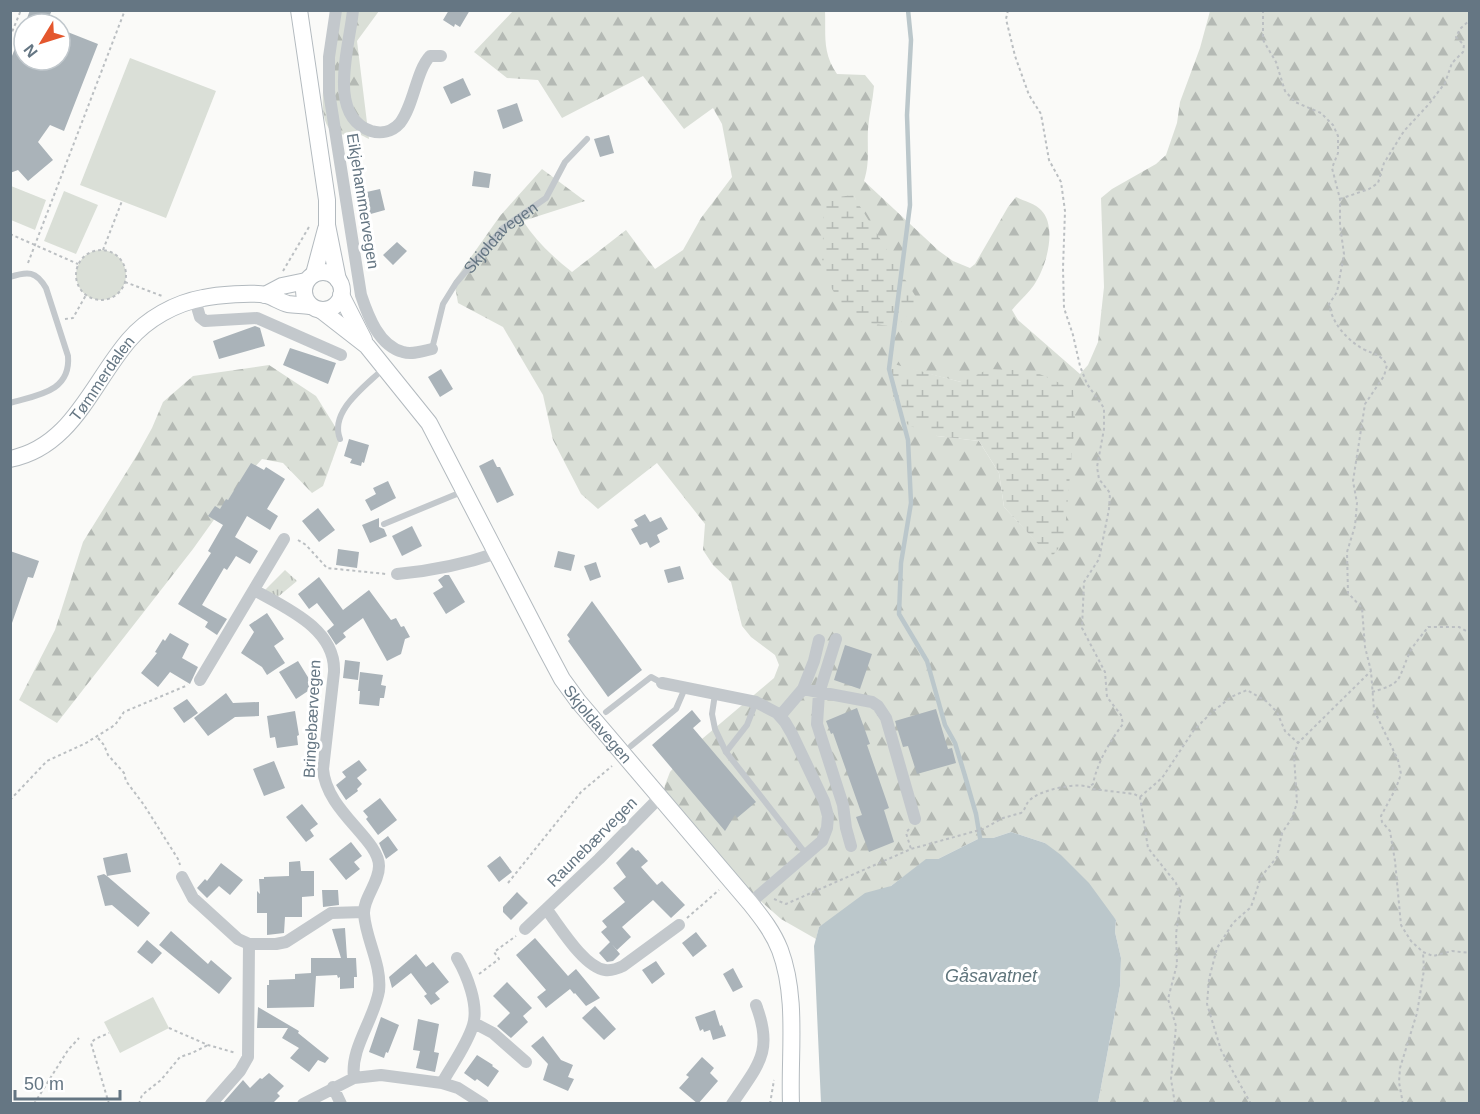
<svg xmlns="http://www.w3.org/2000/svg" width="1480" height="1114" viewBox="0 0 1480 1114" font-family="Helvetica,sans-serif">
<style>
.forest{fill:url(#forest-firs);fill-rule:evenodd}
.wetland{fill:url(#wetland-marsh)}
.park{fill:url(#park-tufts)}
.pitch{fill:#dadfd7}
.water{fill:#bbc7cb}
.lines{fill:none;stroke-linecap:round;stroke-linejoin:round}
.stream{stroke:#bbc7cb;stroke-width:4.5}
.building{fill:#aab3b9}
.secondary-casing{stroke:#b3babf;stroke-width:18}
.path{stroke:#bbbfc2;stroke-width:2;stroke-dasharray:3 3;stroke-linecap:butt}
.lane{stroke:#c3c8cc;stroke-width:6}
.street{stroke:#c3c8cc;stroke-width:12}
.secondary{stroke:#fff;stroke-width:16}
.labels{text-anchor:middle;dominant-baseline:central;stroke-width:6;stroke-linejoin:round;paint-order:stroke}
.street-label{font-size:16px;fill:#657683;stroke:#fff}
.water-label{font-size:18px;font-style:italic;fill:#60757c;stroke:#fff}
</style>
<defs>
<pattern id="forest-firs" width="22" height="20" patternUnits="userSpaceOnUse" patternTransform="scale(1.5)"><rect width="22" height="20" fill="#dadfd7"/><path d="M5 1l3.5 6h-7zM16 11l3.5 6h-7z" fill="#b4b9b4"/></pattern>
<pattern id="wetland-marsh" width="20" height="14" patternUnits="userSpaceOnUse" patternTransform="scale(1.5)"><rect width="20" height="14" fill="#dadfd7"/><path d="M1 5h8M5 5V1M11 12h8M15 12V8" fill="none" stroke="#b4b9b4"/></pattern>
<pattern id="park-tufts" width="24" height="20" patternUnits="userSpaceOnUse" patternTransform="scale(1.5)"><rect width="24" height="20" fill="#dadfd7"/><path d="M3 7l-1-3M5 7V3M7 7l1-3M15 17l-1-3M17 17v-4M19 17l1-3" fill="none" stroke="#b4b9b4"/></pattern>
</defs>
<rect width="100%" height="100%" fill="#fafaf8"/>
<path class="forest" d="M339,11H379L357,41L369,139C365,137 360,134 356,134C347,133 342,137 333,132C309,116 334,35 339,11Z
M513,11H825C826,35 822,52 837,74L865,75L874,86C873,100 869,114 868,129C867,149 870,162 864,181L939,251L953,261L970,268L975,264L1008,207L1016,197C1024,201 1036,204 1041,210C1058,227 1046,268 1034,285C1028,294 1019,301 1012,310L1018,320L1080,374L1088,365L1098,342L1104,287L1101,198L1112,189L1156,164L1166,155L1177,123L1180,102L1200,48L1210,11H1469V1103H1098L1120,986L1121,958L1115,932L1116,920L1045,843L1011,832L993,838H980L938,859L926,860L891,886L819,927L816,939L781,919L712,858L662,801L665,785L670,772L689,750L774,678L779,665L775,655L751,637L742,626L731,582L713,565L703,550L705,524L657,463L598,509L581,494L553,440L543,395L503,327L458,303L454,281L500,216L542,169L585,201L523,221C536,241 553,257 572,272L626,230L655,269L683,250L701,218L732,177L722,124L713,108L684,129L643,76L562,118L538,80L507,78L474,52ZM854,195L897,327L889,325ZM890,364L961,382L1051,557L1004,507L999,473L979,441L937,436Z
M269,365L316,396L341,436L323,486L312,493L283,463L262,459L238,486L193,549L57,723L19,700L55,630L83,542L137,455L152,428L163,402L193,376Z"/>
<path class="wetland" d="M853,195L919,302L897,327L852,321L822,273L824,199Z
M890,363L961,382L989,369L1033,371L1073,389L1075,420L1064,541L1051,558L1004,507L999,473L979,441L937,436L908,425L894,404Z"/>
<path class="park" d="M285,570L297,581L273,601L261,594Z"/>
<path class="pitch" d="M130,58L216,91L166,218L80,185Z
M11,186L46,200L35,230L11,220Z
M64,191L98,205L76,254L44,241Z
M76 275a25 25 0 1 1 50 0a25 25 0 1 1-50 0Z
M153,997L169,1028L120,1053L104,1022Z"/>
<path class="water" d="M1011,832L1045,843L1061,855L1089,883L1116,920L1115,932L1121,958L1120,986L1098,1103H821L814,946L819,927L865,893L891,886L926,859H938L980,838H993Z"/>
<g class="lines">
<path class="stream" d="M908,10L911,40L907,115L910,205L889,369L908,440L911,503L901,563L899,614L927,661L945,725L955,743L965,776L976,814L980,838"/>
</g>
<path class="building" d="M30,10H52L46,24H25Z
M449,10H470L460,27L455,24L454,27L443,20Z
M23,28L24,60H60V29L98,44L64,131L50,125L38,142L53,160L28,181L18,170L10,173V61Z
M463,78L471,95L451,104L443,87Z
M517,103L523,121L503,129L497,110Z
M609,135L614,153L600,157L594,139Z
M474,171L491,174L489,188L472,186Z
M380,189L385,210L367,215L362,193Z
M397,242L407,251L393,265L383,255Z
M255,326L260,328L265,346L219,359L213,341Z
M290,348L336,363L328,384L283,365Z
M441,369L453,389L440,397L428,377Z
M349,439L369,445L364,463L362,462L361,466L350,463L352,459L344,456Z
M493,459L497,467H500L514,495L497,503L479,466Z
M251,463L264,470L266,467L285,479L267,509L278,516L270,530L247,516L235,537L258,551L250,564L236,556L227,570L224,568L202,605L227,619L217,635L205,627L208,622L178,604L211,553L208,551L223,525L208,516L215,506L220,509L226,499L228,500Z
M388,481L396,498L371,511L365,500L376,494L373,488Z
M318,508L335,530L319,542L302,521Z
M645,514L650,522L661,517L668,529L657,535L660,542L650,548L647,542L640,545L631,529L638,526L634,520Z
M379,518V527L384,529L387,536L370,543L362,525Z
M412,526L422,546L402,556L392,536Z
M338,549L359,552L357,568L336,565Z
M10,551L39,561L33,578L28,577L12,623H10Z
M558,551L575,555L571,571L554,567Z
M596,562L601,577L590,581L584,566Z
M680,566L684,579L668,583L664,570Z
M445,575H449L465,602L446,614L433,593L443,587L438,580Z
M319,577L343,610L369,590L391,620L396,618L401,627L404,626L410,637L405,639L401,654L387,661L363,618L343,633L346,637L336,645L327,631L334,625L317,603L309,609L298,594Z
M592,601L642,670L608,697L568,641L570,639L567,635Z
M267,613L284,639L274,646L285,663L267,675L262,667L241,653L254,632L249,625Z
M170,633L189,644L182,658L198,667L190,684L170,672L158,687L141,673L157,653L155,652L163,639L165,641Z
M845,645L872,654L860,689L834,680Z
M345,660L360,662L358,680L343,678Z
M298,661L314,687L296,699L279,672Z
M360,672L383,675L381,685L386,686L384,698H380L379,706L359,704L360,691H358Z
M226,693L233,703L259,702V716L235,717L208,736L194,718Z
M187,699L198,713L184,723L173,708Z
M857,708L870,744L867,745L889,808L884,810L894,842L869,852L856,817L862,815L833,733L831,734L826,721Z
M936,709L948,749L952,748L956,763L917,774L908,746L903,747L895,721Z
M692,710L701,721L693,728L756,802L737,818L735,815L725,831L652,745Z
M295,711L299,735L297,736L298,745L277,748L275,737L270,738L267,716Z
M359,760L367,770L357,778L362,784L357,789L358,791L346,800L336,785L346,777L342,772Z
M274,761L285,788L264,796L253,769Z
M380,798L397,820L378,835L366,819L368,817L363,811Z
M302,804L318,824L310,830L314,836L306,842L286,817Z
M388,836L398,850L386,859L379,843Z
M351,842L362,856L354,862L360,869L346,880L329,859Z
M632,847L636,851L638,850L648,861L641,867L657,885L662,881L685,905L671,918L653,900L622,927L631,937L617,950L601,932L607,927L602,921L625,902L613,888L626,877L616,863Z
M127,853L131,872L107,876L150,913L138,927L112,905L105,906L97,876L104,874L107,876L103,858Z
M500,856L512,872L499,882L487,866Z
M300,861L301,871H314V896L302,897V917H285L284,933L267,935V913H257V891L260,894L259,879H264V877L289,876V862Z
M221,863L243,880L230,895L219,886L207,898L197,888L205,879L207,881Z
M322,890H338L339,905L323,907Z
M517,892L528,903L511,920L503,912V907Z
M345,928L347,958H356L357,977H354V988L340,989V977L338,978L337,975L316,976L314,1007L267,1008V985H269V980L295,979V974L311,973V958H341L332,929Z
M171,931L208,964L211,960L232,978L219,994L159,945Z
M696,932L707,946L693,957L682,943Z
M535,938L568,976L576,969L600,998L586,1006L575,993L574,994L570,989L546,1008L537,997L546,990L516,955Z
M147,940L162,953L152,964L137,952Z
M610,942L620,954L613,961L607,962L599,953Z
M416,954L426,967L433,962L449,982L435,993L440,999L431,1005L424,996L427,994L411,973L392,988L389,977Z
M656,961L665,974L652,984L642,970Z
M733,968L743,987L733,992L723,974Z
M507,982L532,1008L523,1016L528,1022L511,1038L497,1026L510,1013L493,996Z
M595,1006L616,1029L604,1040L582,1018Z
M258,1007L299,1031L298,1033L329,1058L325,1063L318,1060L309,1072L290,1058L299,1048L282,1038L288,1028H257Z
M715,1010L720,1026L722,1025L726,1036L713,1040L710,1030L704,1032L703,1029L700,1031L695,1017Z
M381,1017L399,1025L388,1053L386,1052L384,1058L369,1052Z
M418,1019L439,1024L434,1052L439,1053L435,1072L416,1068L420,1051L413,1050Z
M543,1036L561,1060L573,1065L568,1077L574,1079L568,1091L543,1080L548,1064L531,1046Z
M477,1055L493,1065L492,1066L499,1071L488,1087L477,1079L475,1081L464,1073Z
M702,1057L714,1068L710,1073L718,1081L698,1104L679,1088L689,1077L686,1075Z
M269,1073L284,1086L277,1093L280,1096L272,1104H222L243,1080L250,1088L260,1078L262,1079Z"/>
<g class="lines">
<defs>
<g id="secondary">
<path d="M299,10L327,200V225L338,280"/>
<circle cx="323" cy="291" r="19"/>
<path d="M314,274L326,229"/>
<path d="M265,295L282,286L306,281"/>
<path d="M341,295L364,340"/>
<path id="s2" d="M322,311L367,346L429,423L546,649L562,679L578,701L750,903C762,918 773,932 780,950C798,998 789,1054 791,1104"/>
<path id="s3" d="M10,459C72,447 92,383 129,340C147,319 175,303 203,298C217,295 253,292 266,295C274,297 280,302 288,304C295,305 303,305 310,306"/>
</g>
</defs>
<use href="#secondary" class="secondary-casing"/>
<path class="path" d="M1008,10L1006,19L1015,56L1029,95L1041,114L1049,160L1061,182L1065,211L1063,268L1064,308L1073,335L1080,366L1087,384L1104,408V429L1097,467L1099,479L1110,493L1109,509L1099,559L1084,582L1082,628L1105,672L1107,697L1121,715L1123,724C1110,741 1097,763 1093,784L1090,786
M1263,10V40L1276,62L1285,91L1295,102L1321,113L1333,125L1338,136V153L1332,168L1340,199V225L1344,254L1337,292L1329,304C1332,323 1346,339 1363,349C1375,355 1379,353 1387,365L1384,376L1365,404L1353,481L1357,503L1355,526L1347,552L1348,593L1362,608L1365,647L1371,671L1374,710L1398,760L1401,774L1396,788L1381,816L1382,822L1390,831L1395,861L1401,925L1411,941L1423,952L1433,956L1452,951L1470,953
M10,37L21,10
M1340,199L1369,189L1378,183L1384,163L1404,131L1429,104L1445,83L1452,63L1463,52L1464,45L1456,37L1460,29L1470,20
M10,234L78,264
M103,250L122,201
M76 275a25 25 0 1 1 50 0a25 25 0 1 1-50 0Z
M28,263L125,10
M283,271L309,227
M125,282L162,296
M65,319L73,318L86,295
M298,540L306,545L327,568L386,574
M1372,692C1403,683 1397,681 1409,654C1413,645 1422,635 1428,627H1459L1470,633
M98,738L104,745L108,755L124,773L126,781L144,805L178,859L180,865
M1140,797L1162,778L1194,730L1210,714L1231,697L1247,690L1266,701L1277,712L1285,731L1298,743
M10,800L47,761L86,743L115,725L124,712L188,685
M909,829L906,833L911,849
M508,883L581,792L612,766
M774,899L786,904L911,849L983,829L1003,818L1021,813C1026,809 1025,805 1029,801C1038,790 1082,780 1093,789L1134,794L1140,797L1148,848L1176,883L1181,900L1176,934L1177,964L1168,999L1176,1026L1171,1079L1175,1104
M687,918L719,890
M479,974L499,959L494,952L516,936
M169,1028L208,1045L236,1053
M34,1104L68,1050L79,1038
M109,1104L91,1043L95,1039L109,1033
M139,1104L142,1095L161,1080L180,1057L192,1053L208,1045
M770,1104L774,1080
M1251,1104L1221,1050L1207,1004L1209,979L1217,948L1233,923L1251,907L1261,877L1277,857L1282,833L1292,818L1297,803L1294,755L1298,743L1371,671
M1403,1104L1399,1082L1400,1068L1417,1013L1424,970L1423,952"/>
<g class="lane">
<path d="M10,277C28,271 36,271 46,288L68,356C71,392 37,395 10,403"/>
<path id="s1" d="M432,349L443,304L456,283L503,228L546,198L565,162L587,139"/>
<path d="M340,439C329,411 366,386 384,368"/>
<path d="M384,524L464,491"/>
<path d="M715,694L712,714L715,729L726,752L806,854"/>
<path d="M606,712L651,677L662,683"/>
<path d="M631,746L676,709L685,688"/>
<path d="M726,752L747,725L756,702"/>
</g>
<path class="street" d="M336,10L329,57V92L361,295C368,316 379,346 403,352C412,355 423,351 432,349
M353,10C350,45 326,116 371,131C381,134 392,132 400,123C414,105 416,71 430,56H441
M195,300L200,317L205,321L257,318L341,355
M397,574C431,571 465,564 497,553
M254,590C286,608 336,629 334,672L323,769C326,811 379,839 379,866C379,883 363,898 364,914C366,940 382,965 379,991C374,1020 350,1048 354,1078
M836,639L819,693L817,724L843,805L846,828L851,846
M200,680L284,539
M662,683L756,702L777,713L785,722L792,734L824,801L828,816L827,828L822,841L750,903
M803,689L872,702L878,706L886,718L915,819
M780,716L803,689L814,661L819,640
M182,877L193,898L238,939L249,944H276L286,942L331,913L364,912
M547,910C560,927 584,967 605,970C612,971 617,969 623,966L679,925
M525,929L599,859L660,797
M474,1023L493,1033L526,1062
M442,1083C452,1065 467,1045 473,1025C479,1005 467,975 457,958
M333,1087L341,1104
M211,1104L240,1071L248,1057L249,944
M303,1104L354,1078L381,1075L442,1083L458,1088L483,1104
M732,1104C758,1065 774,1052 756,1005"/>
<use href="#secondary" class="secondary"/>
</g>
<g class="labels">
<g class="street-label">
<text transform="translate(363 201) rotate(81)">Eikjehammervegen</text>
<text stroke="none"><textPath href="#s1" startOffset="135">Skjoldavegen</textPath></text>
<text stroke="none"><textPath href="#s3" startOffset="126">Tømmerdalen</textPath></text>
<text transform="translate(312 719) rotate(-87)">Bringebærvegen</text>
<text stroke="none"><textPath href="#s2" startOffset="502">Skjoldavegen</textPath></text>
<text transform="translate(592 842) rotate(-45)">Raunebærvegen</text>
</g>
<g class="water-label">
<text x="991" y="976">Gåsavatnet</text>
</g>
</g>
<rect width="1480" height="1114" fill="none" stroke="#657683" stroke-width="24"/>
<g transform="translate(42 42) rotate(232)"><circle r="28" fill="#ffffff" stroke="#c1c8cd" stroke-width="1.5"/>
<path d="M0-4.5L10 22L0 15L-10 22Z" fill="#e4572e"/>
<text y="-9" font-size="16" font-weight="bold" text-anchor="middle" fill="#657683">N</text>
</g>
<path d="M15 1090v9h105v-9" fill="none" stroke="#657683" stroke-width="3"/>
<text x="24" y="1090" font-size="18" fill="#657683" stroke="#ffffff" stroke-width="4.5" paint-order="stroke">50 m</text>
</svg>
